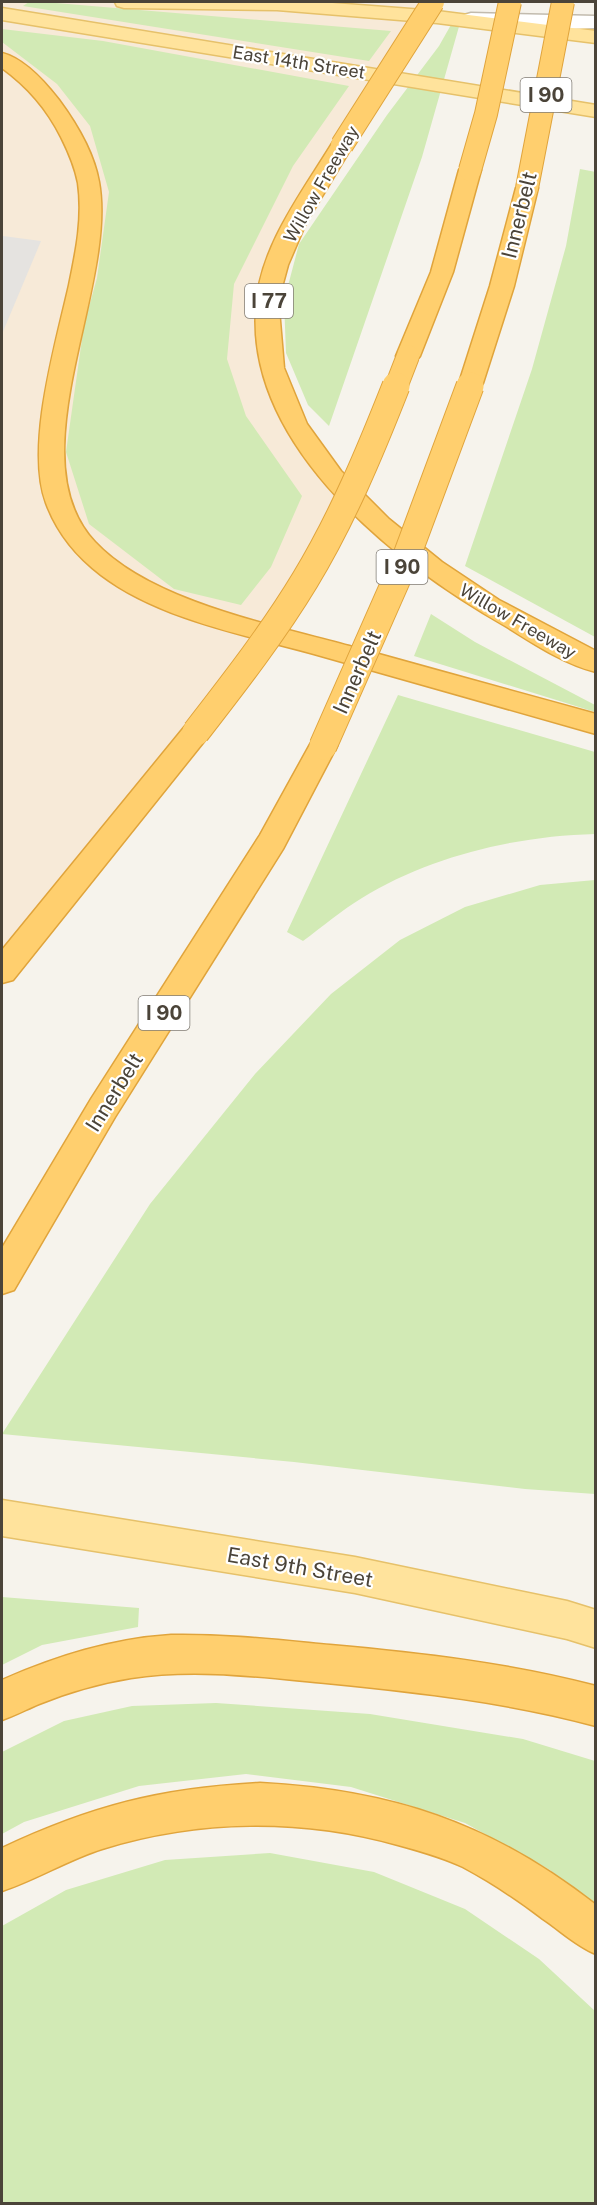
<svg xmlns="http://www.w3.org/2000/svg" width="597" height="2205" viewBox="0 0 597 2205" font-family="'Public Sans',sans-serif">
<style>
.commercial{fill:#f7ead8}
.green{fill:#d2eab5}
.parking{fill:#e5e3e0}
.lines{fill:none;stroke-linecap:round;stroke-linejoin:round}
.minor-casing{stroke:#c2bbae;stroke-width:3}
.major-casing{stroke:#e6c16a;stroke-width:3}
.highway-casing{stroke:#e0a43c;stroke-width:3}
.minor{fill:#fff;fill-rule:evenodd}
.major{fill:#ffe39c;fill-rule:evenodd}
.highway{fill:#ffcf6e;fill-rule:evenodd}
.highway-bridge-far1-casing{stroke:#e0a43c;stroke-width:24;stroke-linecap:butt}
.highway-bridge-casing{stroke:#e0a43c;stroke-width:29;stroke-linecap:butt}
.highway-bridge-far1{stroke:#ffcf6e;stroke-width:22}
.highway-bridge{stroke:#ffcf6e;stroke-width:27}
.labels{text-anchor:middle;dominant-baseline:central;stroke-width:4.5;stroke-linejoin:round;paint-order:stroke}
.far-street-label{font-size:18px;fill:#4b4439;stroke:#fff}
.shield{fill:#fff;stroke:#817c74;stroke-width:1.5}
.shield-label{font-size:20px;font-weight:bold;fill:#4b4439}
.street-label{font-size:21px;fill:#4b4439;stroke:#fff}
</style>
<rect width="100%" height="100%" fill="#f6f3ec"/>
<path class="commercial" d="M2,2H433L274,275L276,384L351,497L196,732L2,971Z"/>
<path class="green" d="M29,2H44L391,31L369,61L23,6Z
M452,23H460L422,157L329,426L308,405L286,353L284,301L299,244L387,115L439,46Z
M2,29L103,41L349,86L293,166L234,284L227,359L246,416L302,496L271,567L241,605L174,589L89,524L66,452L84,325L97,278L109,192L90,126L57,84L2,42Z
M580,169L596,172L595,637L465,566L532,369L566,246Z
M431,614L475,642L595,705V712L414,656Z
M398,695L595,752V834C516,836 430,856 362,898C342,910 322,927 303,941L287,932Z
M595,880V1494L525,1489L294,1462L2,1434L150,1204L255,1074L331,994L400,940L465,907L540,885Z
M2,1597L139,1608L138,1627L42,1645L2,1665Z
M216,1703L370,1714L523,1739L595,1761V1906L550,1870L465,1823L351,1787L246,1774L139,1786L24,1822L2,1834V1752L64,1721L132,1706Z
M270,1853L374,1872L465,1909L539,1959L595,2011V2203H2V1926L66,1890L165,1860Z"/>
<path class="parking" d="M3,236L41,241L2,334V238Z"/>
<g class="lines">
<defs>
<path id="minor" d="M471,13L596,16V28L563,29L464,23L461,19L464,15Z"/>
<path id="major" d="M115,2H319L437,11L596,31V43L437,23L277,10L124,8L117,6Z
M2,8L596,105V117L2,20Z
M2,1500L355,1557L567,1601L596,1610V1648L567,1639L355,1593L2,1536Z"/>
<path id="highway" d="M2,53C25,59 45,82 59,100C76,123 94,153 99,182C118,286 15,457 95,542C152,603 278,626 357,648C436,670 516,692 596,714V734C502,707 408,681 314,654C245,635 159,619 101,575C76,556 57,533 46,503C25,447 56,343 69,285C76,251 83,218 78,183C75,167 68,151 61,137C47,109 27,86 2,68Z
M342,139L350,140L353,145L306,223L288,265L282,287L279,309L284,368L307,424L341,471L389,519L442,562L499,600L596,651V672C564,664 534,644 507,627C398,565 246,448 256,308C259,248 301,194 331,145L334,140Z
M470,164L478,165L481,170L453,272L420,356L416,361L408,363L400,361L396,356L431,272L459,170L462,165Z
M527,181L535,183L538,188L514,286L483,383L480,388L471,390L462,388L459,383L490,286L516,188L519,183Z
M196,722L206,725L210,732L206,739L13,980L2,983V950L186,725Z
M323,736L333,739L337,746L283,849L115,1117L14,1290L2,1294V1248L91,1099L260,835L313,739Z
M171,1635C225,1634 277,1640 330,1645C420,1653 508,1663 596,1686V1726C507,1702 417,1692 326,1683C261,1677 196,1668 131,1678C100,1683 69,1692 39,1704C27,1709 14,1716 2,1720V1680C57,1656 111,1639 171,1635Z
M260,1783C392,1790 491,1823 596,1905V1954C576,1946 561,1931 543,1919C518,1900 491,1882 463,1867C442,1857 420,1851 398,1845C301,1818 199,1819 102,1849C67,1860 36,1880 2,1891V1848C91,1806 161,1788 260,1783Z"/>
</defs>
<use href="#minor" class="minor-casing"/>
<use href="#major" class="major-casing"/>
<use href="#highway" class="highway-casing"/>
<use href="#minor" class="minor"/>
<use href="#major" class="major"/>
<use href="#highway" class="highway"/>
<defs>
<path id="highway-bridge-far1" d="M342,145L433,2
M470,170L486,114L510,2
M527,188L563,2
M396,387L408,356
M469,387L471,383"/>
<path id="highway-bridge" d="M196,732C234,683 273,633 305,580C342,519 370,452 396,386
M323,746L406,558L470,386"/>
</defs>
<use href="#highway-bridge-far1" class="highway-bridge-far1-casing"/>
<use href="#highway-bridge" class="highway-bridge-casing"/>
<use href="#highway-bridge-far1" class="highway-bridge-far1"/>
<use href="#highway-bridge" class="highway-bridge"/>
</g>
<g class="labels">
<g class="far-street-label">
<text transform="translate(299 62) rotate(9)">East 14th Street</text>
<text transform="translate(321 184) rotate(-60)">Willow Freeway</text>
<text transform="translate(518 621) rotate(30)">Willow Freeway</text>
</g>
<g class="shield">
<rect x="520.5" y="78" width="51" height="34" rx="4.5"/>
<rect x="245" y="284" width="48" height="34" rx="4.5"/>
<rect x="376.5" y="550" width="51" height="34" rx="4.5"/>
<rect x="138.5" y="996" width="51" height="34" rx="4.5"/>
</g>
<g class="shield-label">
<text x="546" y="95">I 90</text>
<text x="269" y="301">I 77</text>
<text x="402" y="567">I 90</text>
<text x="164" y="1013">I 90</text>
</g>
<g class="street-label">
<text transform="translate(519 215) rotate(-76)">Innerbelt</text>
<text transform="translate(357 672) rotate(-66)">Innerbelt</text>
<text transform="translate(114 1092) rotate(-58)">Innerbelt</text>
<text transform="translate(300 1567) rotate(10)">East 9th Street</text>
</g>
</g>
<rect width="597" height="2205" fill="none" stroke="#4b4439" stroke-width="6"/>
</svg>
